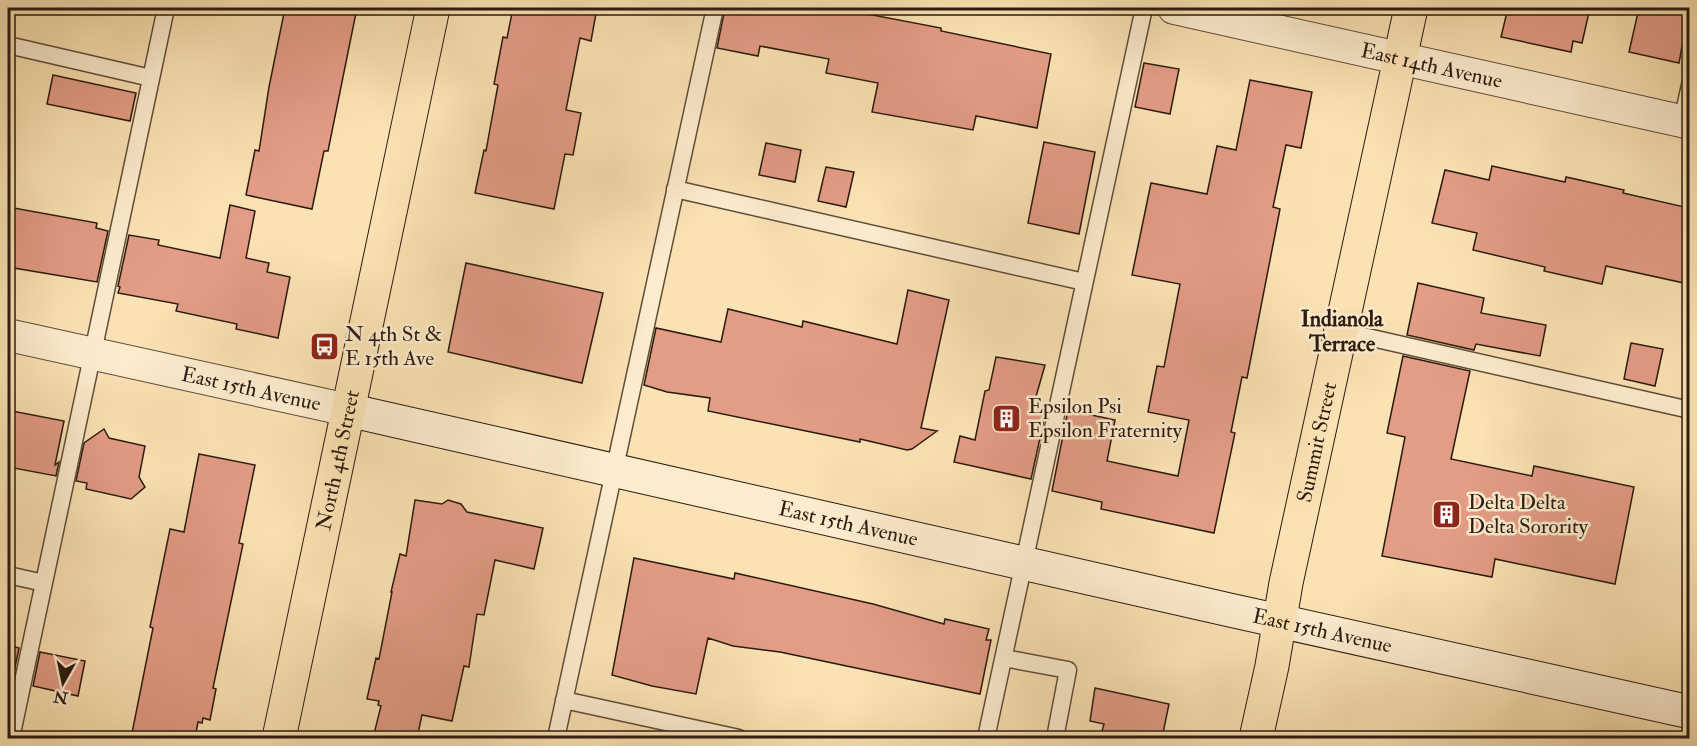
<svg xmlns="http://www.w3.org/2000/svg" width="1697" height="746" viewBox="0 0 1697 746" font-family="'IM FELL Double Pica',serif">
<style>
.building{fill:#e39c85;stroke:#2a1b10;stroke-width:1.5}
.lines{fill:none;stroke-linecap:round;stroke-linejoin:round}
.lane-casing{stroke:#5e4d39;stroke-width:19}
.street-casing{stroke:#5e4d39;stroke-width:34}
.secondary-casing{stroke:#2a1b10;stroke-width:35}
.primary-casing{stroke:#2a1b10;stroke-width:35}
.lane{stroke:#fcecce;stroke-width:16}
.street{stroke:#fcecce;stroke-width:32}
.secondary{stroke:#fcecce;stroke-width:33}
.primary{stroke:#fbe2b4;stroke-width:33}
.labels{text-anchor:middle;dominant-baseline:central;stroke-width:5;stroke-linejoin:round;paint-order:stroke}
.street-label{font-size:21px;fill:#2a1b10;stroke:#fcecce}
.poi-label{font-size:21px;fill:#2a1b10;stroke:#fcecce;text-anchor:start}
.neighbourhood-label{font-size:22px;font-weight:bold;fill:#2a1b10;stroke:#fcecce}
</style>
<rect width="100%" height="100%" fill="#fbe2b4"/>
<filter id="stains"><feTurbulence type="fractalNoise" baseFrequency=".00333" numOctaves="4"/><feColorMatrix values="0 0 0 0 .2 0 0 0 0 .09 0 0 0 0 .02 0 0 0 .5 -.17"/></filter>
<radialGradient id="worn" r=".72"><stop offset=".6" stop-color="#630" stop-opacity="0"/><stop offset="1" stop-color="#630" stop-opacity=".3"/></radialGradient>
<path class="building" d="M285,8H357L328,151H324L312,209L246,195L255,150L259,151L269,87Z
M513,8H597L591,41L580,38L566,110L581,113L573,155L565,154L554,209L475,193L484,150L486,151L498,85L494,84L503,37L507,38Z
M725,8H836L941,28V31L1051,54L1037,128L976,116L973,130L872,112L878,83L826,73L829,59L760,46L758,56L717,48Z
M1508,8H1590L1582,43L1573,41L1571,52L1501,37Z
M1639,8H1689L1679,63L1629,52Z
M1144,63L1179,69L1170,114L1135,107Z
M53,75L136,93L130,121L47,104Z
M1250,80L1312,92L1301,148L1286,145L1273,207L1280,209L1247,378L1242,377L1231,432L1235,433L1214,533L1101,509L1102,502L1052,491L1068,410L1115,420L1107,461L1178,476L1189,420L1148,412L1157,366L1164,367L1180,284L1132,275L1151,183L1207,194L1217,146L1236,150Z
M1044,142L1095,152L1079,234L1028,223Z
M766,143L801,150L795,182L759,175Z
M1492,166L1565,182L1566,177L1624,190L1623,193L1689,208V256L1684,283L1606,266L1602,284L1544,271L1545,267L1473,250L1477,233L1432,223L1445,170L1489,180Z
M826,167L854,172L846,207L818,201Z
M230,205L255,211L246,258L269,263L267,272L290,277L278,338L236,329L237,324L176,311L178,304L118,293L120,287L118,286L129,235L159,240L158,245L220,258Z
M8,207L97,223L96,228L108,231L97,282L8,267Z
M466,263L603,293L582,383L448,352Z
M1418,283L1484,298L1481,313L1546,325L1540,356L1476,344L1474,350L1407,335Z
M908,290L949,300L921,428L937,431L912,449L907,450L860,439V442L708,411L710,398L667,392L644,385L656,328L721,342L728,309L802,327L803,321L897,344Z
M1631,343L1663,349L1655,386L1624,379Z
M1403,356L1470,371L1451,459L1532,476L1534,466L1634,487L1615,584L1495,559L1492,577L1382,556L1405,437L1387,433Z
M996,357L1045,365L1035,400L1039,401L1038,404L1047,406L1031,479L954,462L960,436L975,440L985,391L989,390Z
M12,411L64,421L55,465L59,462L56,476L8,467V433Z
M104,429L109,438L145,446L139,477L145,487L131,499L86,489L87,483L76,481L84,443Z
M199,454L255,465L239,543L243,544L213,688L216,689L210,720L203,718L202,723L198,722L195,738H131L153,628L150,627L170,529L184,532Z
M415,500L442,504L448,500L461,504L467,512L543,528L534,569L495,560L484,615L477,614L469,667L464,666L452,721L422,715L417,738H373L381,706L378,705L379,701L367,699L376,658L379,659L392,592H391L400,554L406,556Z
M634,558L734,579L735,573L873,604L944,624L945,619L989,629L986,640H991L980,694L780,652L733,646L708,638L696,694L652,686L612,675Z
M8,645L19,648L12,682L8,680Z
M40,652L85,661L78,696L33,686Z
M1095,688L1169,704L1162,738H1100L1104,724L1090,721Z"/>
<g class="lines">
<defs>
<path id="lane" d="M8,45L151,78
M1682,121L1690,85
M675,189L1084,282
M1341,331L1690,410
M8,575L44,583
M1004,658L1068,670L1055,738
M564,700L739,738
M11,738L166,8
M556,738L715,8
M986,738L1144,8"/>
<g id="street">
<path id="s1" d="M1174,8L1690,123"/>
<path id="s2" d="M8,335L348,410"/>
</g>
<g id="secondary">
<path id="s3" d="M348,410L1234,611L1690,712"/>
</g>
<g id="primary">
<path id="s4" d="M279,738L433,8"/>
<path id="s5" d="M1256,738L1272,666L1286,583L1411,8"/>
</g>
</defs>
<use href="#lane" class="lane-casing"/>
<use href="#street" class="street-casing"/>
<use href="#secondary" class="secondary-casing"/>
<use href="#primary" class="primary-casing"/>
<use href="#lane" class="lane"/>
<use href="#street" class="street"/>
<use href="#secondary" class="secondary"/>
<use href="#primary" class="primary"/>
</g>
<defs>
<symbol id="bus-square" viewBox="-11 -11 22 22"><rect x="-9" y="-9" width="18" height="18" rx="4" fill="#8f2418" stroke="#fcecce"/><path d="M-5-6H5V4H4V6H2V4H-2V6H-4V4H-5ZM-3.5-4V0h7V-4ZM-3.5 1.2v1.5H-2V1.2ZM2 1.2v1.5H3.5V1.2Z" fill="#fff"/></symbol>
<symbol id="building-square" viewBox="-11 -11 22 22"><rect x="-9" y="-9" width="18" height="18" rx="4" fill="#8f2418" stroke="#fcecce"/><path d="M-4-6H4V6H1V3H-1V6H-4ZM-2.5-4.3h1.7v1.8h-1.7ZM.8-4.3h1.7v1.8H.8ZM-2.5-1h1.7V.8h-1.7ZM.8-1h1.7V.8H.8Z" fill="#fff"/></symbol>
</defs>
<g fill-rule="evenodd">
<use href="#bus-square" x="308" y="330" width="33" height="33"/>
<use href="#building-square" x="990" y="402" width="33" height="33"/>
<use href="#building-square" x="1430" y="498" width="33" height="33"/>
</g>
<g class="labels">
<g class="street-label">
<text stroke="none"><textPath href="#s1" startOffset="264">East 14th Avenue</textPath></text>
<text stroke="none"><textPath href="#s2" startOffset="249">East 15th Avenue</textPath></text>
<text stroke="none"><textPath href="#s5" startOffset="302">Summit Street</textPath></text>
<text stroke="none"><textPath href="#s4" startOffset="284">North 4th Street</textPath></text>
<text stroke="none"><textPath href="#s3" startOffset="513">East 15th Avenue</textPath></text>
<text stroke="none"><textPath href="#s3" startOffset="999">East 15th Avenue</textPath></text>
</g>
<g class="poi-label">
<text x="345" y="334">N 4th St &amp;<tspan x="345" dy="24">E 15th Ave</tspan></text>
<text x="1028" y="406">Epsilon Psi<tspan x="1028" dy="24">Epsilon Fraternity</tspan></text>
<text x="1468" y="502">Delta Delta<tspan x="1468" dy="24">Delta Sorority</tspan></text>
</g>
<g class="neighbourhood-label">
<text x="1342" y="319">Indianola<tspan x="1342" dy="25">Terrace</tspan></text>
</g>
</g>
<rect width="1697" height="746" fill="none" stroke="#fbe2b4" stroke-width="30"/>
<rect x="9" y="9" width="1679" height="728" fill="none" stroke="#2a1b10" stroke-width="3"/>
<rect x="15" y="15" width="1667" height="716" fill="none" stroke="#2a1b10" stroke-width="1.5"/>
<g transform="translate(63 683) rotate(189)" stroke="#fcecce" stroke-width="4.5" paint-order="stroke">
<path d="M0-4.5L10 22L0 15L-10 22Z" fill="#2a1b10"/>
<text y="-9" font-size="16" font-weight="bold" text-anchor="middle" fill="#2a1b10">N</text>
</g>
<rect width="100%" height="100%" filter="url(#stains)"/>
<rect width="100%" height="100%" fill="url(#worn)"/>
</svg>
